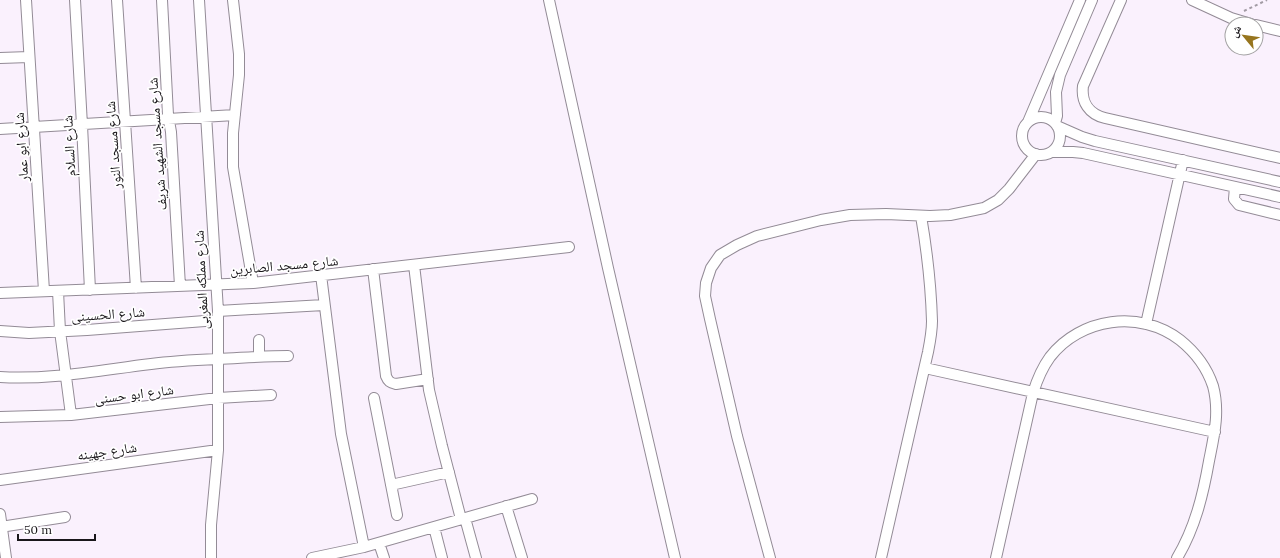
<svg xmlns="http://www.w3.org/2000/svg" width="1280" height="558" viewBox="0 0 1280 558" font-family="Lora,'Noto Naskh Arabic',serif">
<style>
.lines{fill:none;stroke-linecap:round;stroke-linejoin:round}
.minor-casing{stroke:#938b96;stroke-width:12}
.path{stroke:#a29ba4;stroke-width:2;stroke-dasharray:3 3;stroke-linecap:butt}
.minor{stroke:#fff;stroke-width:10}
.labels{text-anchor:middle;dominant-baseline:central;stroke-width:3.5;stroke-linejoin:round;paint-order:stroke}
.street-label{font-size:14px;fill:#19161a;stroke:#fff}
</style>
<rect width="100%" height="100%" fill="#faf1fd"/>
<g class="lines">
<defs>
<path id="minor" d="M26,0L44,291
M75,0L82,125L90,290
M117,0L136,288
M162,0L168,115L171,132L180,286
M199,0L218,311V450L211,525V558
M233,0L239,54V75L233,133V167L253,283
M549,0L608,268L675,558
M1121,0L1083,86C1081,102 1089,114 1105,118L1280,158
M1192,0L1231,18L1251,24
M1256,25L1280,31
M0,58L29,57
M1022 136a19 19 0 1 1 38 0a19 19 0 1 1-38 0Z
M1028,122L1080,0
M1055,123L1057,116L1056,92L1060,75L1092,0
M1057,126L1082,137L1095,141L1280,182
M0,129L235,115
M1052,152H1073L1083,153L1280,197
M1235,187L1234,199L1239,205L1280,215
M414,265L429,390L442,446L461,519
M373,269L386,376C388,381 390,383 396,384L428,379
M321,275L341,434L364,547
M58,291L60,331L71,415
M0,293L253,283L569,247
M218,311L324,305
M1146,324L1183,160
M0,331L29,333L87,330L218,320
M259,340V356
M925,368L1215,432
M0,377C51,380 101,370 151,364C173,361 195,360 218,359C241,358 264,356 288,356
M374,398L397,515
M0,417L71,415L218,398L271,395
M0,480L218,450
M391,485L449,472
M506,506L522,558
M0,514L6,558
M465,518L476,558
M0,527L65,517
M434,527L442,558
M379,543L384,558
M312,558L364,547L532,499
M770,558L737,436L710,319L705,296L706,283L711,268L720,255L737,245L757,236L821,220L850,215L886,214L930,216L950,215L984,208L998,200L1009,189L1036,154
M881,558L928,352C930,342 932,332 932,321C931,286 927,251 921,216
M996,558L1033,393C1037,380 1042,368 1050,357C1080,318 1140,309 1180,340C1195,352 1207,368 1213,386C1220,412 1214,436 1209,461C1203,495 1195,528 1177,558"/>
</defs>
<use href="#minor" class="minor-casing"/>
<path class="path" d="M1244,11L1267,0"/>
<use href="#minor" class="minor"/>
</g>
<g class="labels">
<g class="street-label">
<text transform="translate(157 144) rotate(-94)">شارع مسجد الشهيد شريف</text>
<text transform="translate(113 145) rotate(-94)">شارع مسجد النور</text>
<text transform="translate(69 146) rotate(-93)">شارع السلام</text>
<text transform="translate(21 147) rotate(-94)">شارع ابو عمار</text>
<text transform="translate(284 265) rotate(-5)">شارع مسجد الصابرين</text>
<text transform="translate(201 280) rotate(-93)">شارع مملكه المغربى</text>
<text transform="translate(108 314) rotate(-4)">شارع الحسينى</text>
<text transform="translate(134 394) rotate(-7)">شارع ابو حسنى</text>
<text transform="translate(107 451) rotate(-8)">شارع جهينه</text>
</g>
</g>
<g transform="translate(1244 36) rotate(299)"><circle r="19" fill="#ffffff" stroke="#a3a2a3"/>
<path d="M0-3L7 15L0 10L-7 15Z" fill="#97751e"/>
<text y="-6" font-size="11" font-weight="bold" text-anchor="middle" fill="#19161a">ش</text>
</g>
<path d="M18 534v6h77v-6" fill="none" stroke="#19161a" stroke-width="2"/>
<text x="24" y="534" font-size="12" fill="#19161a" stroke="#ffffff" stroke-width="3" paint-order="stroke">50 m</text>
</svg>
